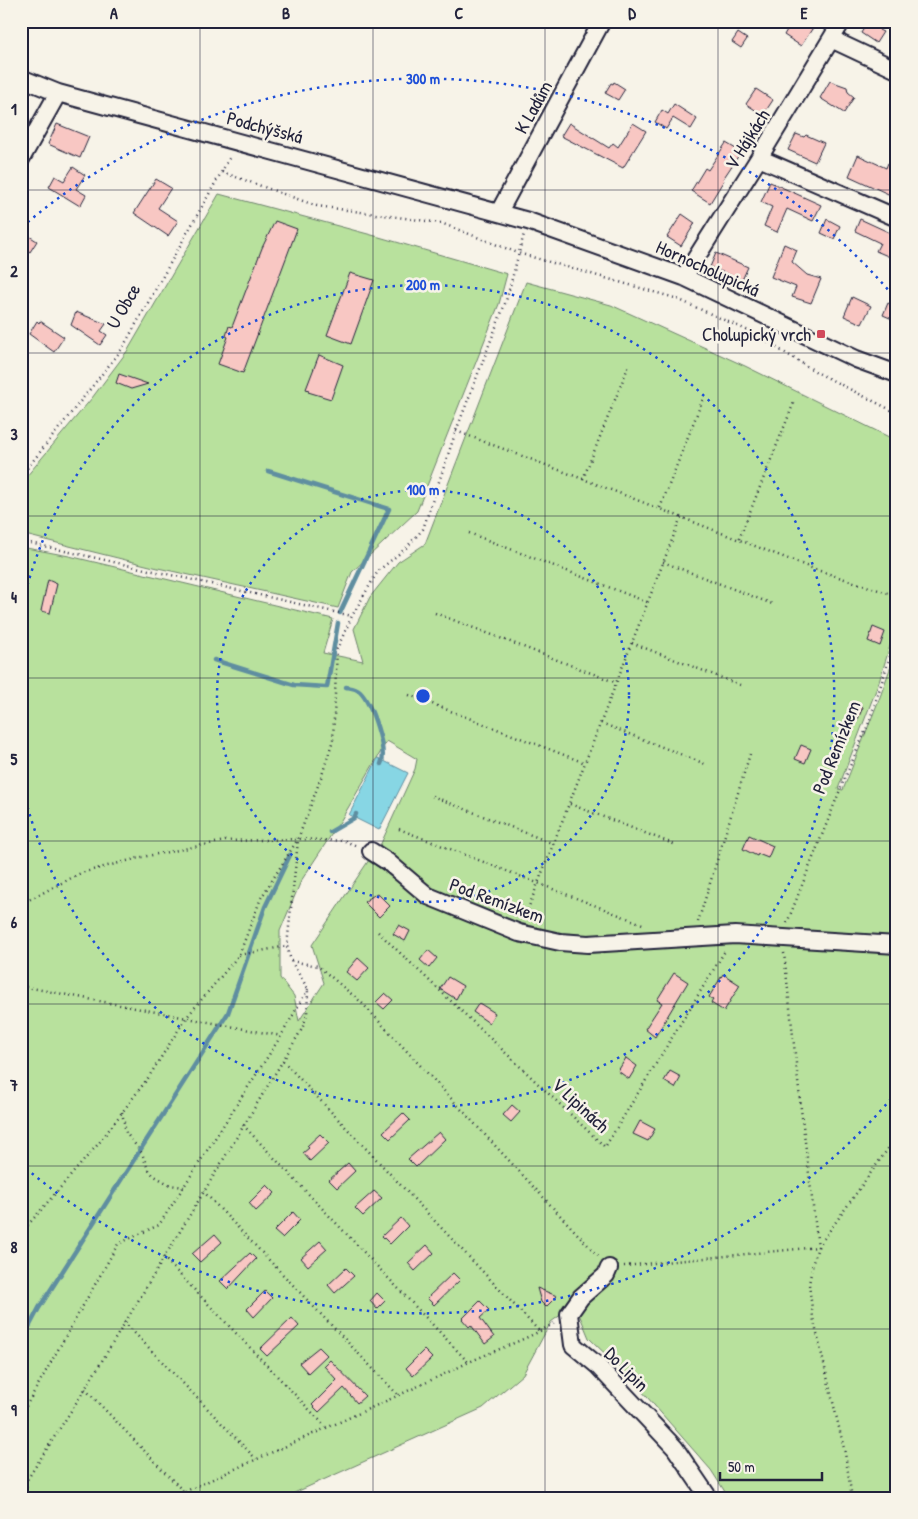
<svg xmlns="http://www.w3.org/2000/svg" width="918" height="1519" viewBox="0 0 918 1519" font-family="'Patrick Hand',sans-serif">
<style>
.green{fill:#b8e19d;stroke:#6d826c;fill-rule:evenodd}
.water{fill:#87d6e4;stroke:#5f8ea0}
.lines{fill:none;stroke-linecap:round;stroke-linejoin:round}
.stream{stroke:#5f8ea0;stroke-width:4.5}
.building{fill:#f8c7c3;stroke:#22223b}
.minor-casing{stroke:#22223b;stroke-width:20}
.path{stroke:#22223b;stroke-width:2.5;stroke-dasharray:1 4;stroke-linecap:butt}
.minor{stroke:#f7f3e8;stroke-width:16}
.grid{fill:none;stroke:#22223b;stroke-width:1;stroke-opacity:0.55}
.ring{fill:none;stroke:#1d4ed8;stroke-width:2.5;stroke-dasharray:2.5 5}
.poi-dot{fill:#d1495b;stroke:#f7f3e8;stroke-width:2}
.labels{text-anchor:middle;dominant-baseline:central;stroke-width:5;stroke-linejoin:round;paint-order:stroke}
.street-label{font-size:19px;fill:#22223b;stroke:#f7f3e8}
.poi-label{font-size:19px;fill:#22223b;stroke:#f7f3e8;text-anchor:end}
.centre{fill:#1d4ed8;stroke:#f7f3e8;stroke-width:2.5}
.ring-label{font-size:15px;text-anchor:middle;font-weight:bold;fill:#1d4ed8;stroke:#f7f3e8;stroke-width:5;stroke-linejoin:round;paint-order:stroke}
.neatline{fill:none;stroke:#22223b;stroke-width:2}
.grid-label{font-size:16px;text-anchor:middle;font-weight:bold;fill:#22223b}
</style>
<rect width="100%" height="100%" fill="#f7f3e8"/>
<filter id="ink" filterUnits="userSpaceOnUse"><feTurbulence type="fractalNoise" baseFrequency=".02" numOctaves="2"/><feDisplacementMap in="SourceGraphic" scale="10" xChannelSelector="R" yChannelSelector="G"/><feConvolveMatrix kernelMatrix="1 2 1 2 8 2 1 2 1" color-interpolation-filters="sRGB"/></filter>
<g filter="url(#ink)">
<path class="green" d="M219,194L379,237L507,274L499,304L417,511L352,572L338,608L158,568L21,534V483L92,398L128,350Z
M526,282L611,305L745,366L897,441V623L879,682L838,789L843,790L880,697L897,649V1498H729L711,1470L633,1381L589,1338L577,1309L608,1280L551,1322L523,1374L483,1408L283,1498H21V547L69,556L333,619L323,653L363,661L354,629L370,597L398,562L425,544ZM387,741L417,759L415,769L378,850L415,879L431,887L498,917L574,937L765,940L719,945L580,951L456,915L408,890L369,860L312,945L324,983L299,1021L294,996L280,978V931L301,881L341,820Z"/>
<path class="water" d="M378,758L408,773L379,830L349,815Z"/>
<g class="lines">
<path class="stream" d="M268,471L389,509L340,613
M214,660L294,685L326,687
M327,687L338,623
M346,687C352,688 356,688 360,692C371,703 388,751 381,764
M330,832L354,818L356,814
M21,1342L39,1308L228,1013L265,907L290,855"/>
</g>
<path class="building" d="M792,21H807L814,26L801,46L784,35Z
M868,21H873L882,26L879,30L883,32L876,43L861,33Z
M738,33L747,39L741,48L732,42Z
M830,81L847,87L848,92L854,97L844,113L820,98Z
M614,82L625,89L618,100L605,93L611,83L613,84Z
M756,89L773,100L763,115L746,104Z
M674,104L697,119L691,129L673,118L666,129L655,122L662,110L668,114Z
M569,123L609,148L613,143L618,147L633,123L646,131L623,168L561,136Z
M57,124L89,137L80,158L48,144Z
M796,134L804,137L806,135L824,143L815,162L788,150Z
M726,143L741,152L723,179L724,180L710,203L691,191L705,168L708,170Z
M858,155L886,168L888,163L897,167V198L849,176Z
M73,167L85,175L76,189L86,195L80,206L49,187L55,176L64,181Z
M156,179L171,188L158,208L178,221L168,236L134,213Z
M770,182L821,205L813,221L787,209L777,232L764,226L772,207L761,202Z
M682,214L695,223L681,246L667,237Z
M827,219L840,226L834,239L821,233Z
M860,219L897,236V260L876,251L880,243L855,231Z
M275,221L297,229L243,373L218,364L228,337L226,336L229,326L232,327L262,248Z
M21,231L37,241L30,252L21,246Z
M784,244L797,250L792,262L807,275L821,279L811,303L792,297L796,287L771,277Z
M716,253L748,267L742,280L710,267Z
M350,273L374,280L351,344L327,335Z
M852,297L871,306L862,324L844,316Z
M888,303L897,307V321L883,315Z
M76,312L106,324L101,331L107,335L100,345L71,325Z
M37,321L39,323L40,321L64,337L54,352L29,334Z
M319,355L343,365L331,399L308,392L309,390L306,389Z
M119,374L148,384L131,389L116,383Z
M48,580L57,584L50,613L41,611Z
M873,627L885,632L880,646L868,641Z
M852,702L863,707L858,719L848,715Z
M801,745L811,749L805,763L795,759Z
M749,835L773,846L768,858L758,854L757,856L743,849Z
M377,893L390,906L379,917L364,902Z
M399,925L410,931L405,941L393,934Z
M428,950L437,958L429,968L420,960Z
M358,958L369,968L357,981L346,972Z
M674,973L688,982L655,1037L645,1029L662,1003L657,1000Z
M723,974L740,985L724,1011L711,1003L713,1000L709,997Z
M448,977L463,986L456,999L440,989Z
M385,993L393,1000L384,1009L376,1002Z
M479,1003L495,1013L489,1023L473,1012Z
M626,1058L637,1066L629,1079L618,1071Z
M670,1071L681,1077L675,1088L664,1081Z
M512,1105L520,1112L511,1122L503,1115Z
M403,1113L410,1120L390,1139L383,1132Z
M640,1121L655,1129L648,1141L633,1134Z
M439,1132L445,1139L416,1167L408,1159Z
M320,1134L329,1143L310,1161L303,1153L309,1148L307,1146Z
M348,1163L355,1171L337,1188L329,1180Z
M267,1185L275,1193L256,1211L249,1203Z
M374,1191L382,1198L363,1216L355,1208Z
M293,1212L300,1220L282,1238L274,1231Z
M401,1218L408,1226L390,1244L382,1236Z
M215,1234L222,1242L200,1262L192,1254Z
M320,1241L327,1249L308,1266L301,1258Z
M427,1245L434,1253L415,1271L408,1263Z
M250,1253L256,1259L228,1289L220,1281Z
M346,1268L354,1276L335,1293L328,1285Z
M453,1273L460,1280L434,1305L427,1298Z
M537,1288L557,1296L546,1307L541,1302Z
M265,1291L272,1298L254,1317L247,1309Z
M377,1293L385,1301L377,1309L370,1301Z
M480,1301L489,1310L480,1318L494,1337L485,1344L471,1325L469,1327L462,1319Z
M292,1318L299,1326L267,1356L260,1349Z
M319,1347L327,1355L308,1373L299,1363Z
M424,1350L432,1358L413,1376L406,1368Z
M330,1360L365,1396L357,1403L344,1388L319,1412L312,1405L337,1380L324,1366Z"/>
<g class="lines">
<defs>
<path id="minor" d="M831,39L897,70
M21,78L58,93L528,221L684,277L856,359L897,374
M759,158L897,218
M21,159L58,93
M499,212L602,21
M684,277L759,158L842,21
M371,851L388,862L428,896L519,933L560,942L588,944L735,935L897,945
M609,1268L606,1275L581,1297L569,1314L573,1345L597,1365L675,1448L709,1498"/>
</defs>
<use href="#minor" class="minor-casing"/>
<path class="path" d="M222,172L317,206L441,223L518,253L675,298L751,332L818,373L897,413
M456,431L583,479L814,569L897,596
M21,476L122,349L231,155
M583,479L629,365
M660,508L704,396
M469,533L647,602
M739,539L795,400
M21,541L352,616
M663,562L775,605
M435,613L617,683
M632,643L740,685
M409,695L585,763
M601,723L708,765
M432,796L554,844
M570,804L676,845
M399,829L645,925
M21,904L81,873L142,857L225,841L298,839L345,841L357,846
M524,919L681,517
M698,922L750,754
M787,923L844,780L868,725L897,635
M378,932L605,1147L725,951
M784,953L801,1109L818,1247L813,1262L809,1284L813,1317L845,1453L852,1498
M239,955L287,946
M291,961L318,966L361,1002L600,1258
M21,986L281,1036
M283,1061L540,1332
M122,1112L126,1133L142,1153L147,1167L153,1175L170,1185L184,1187
M243,1125L468,1362
M203,1191L399,1396
M21,1233L99,1143L148,1078L186,1018L239,955L261,898L298,839L322,775L333,740L337,649L352,616L378,571L406,548L423,529L456,431L506,301L524,234
M163,1257L326,1427
M624,1266L818,1247L897,1136
M124,1322L256,1459
M85,1389L184,1492
M21,1415L118,1244L159,1225L281,1036L308,989
M29,1498L25,1483L85,1389L302,1029L307,1015L308,989L291,961L287,946L298,841
M171,1498C269,1453 367,1411 463,1365C494,1350 527,1340 556,1322"/>
<use href="#minor" class="minor"/>
</g>
</g>
<path class="grid" d="M200,21V1498M373,21V1498M545,21V1498M718,21V1498M21,190H897M21,353H897M21,516H897M21,678H897M21,841H897M21,1004H897M21,1166H897M21,1329H897"/>
<g class="ring">
<circle cx="423" cy="696" r="206"/>
<path d="M22 607A411 411 0 1 1 22 785"/>
<path d="M896 1093A617 617 0 0 1 22 1165M22 227A617 617 0 0 1 896 299"/>
</g>
<rect class="poi-dot" x="816" y="329" width="10" height="10" rx="2.5"/>
<g class="labels">
<g class="street-label">
<text transform="translate(533 107) rotate(-61)">K Ladům</text>
<text transform="translate(265 127) rotate(15)">Podchýšská</text>
<text transform="translate(747 139) rotate(-58)">V Hájkách</text>
<text transform="translate(708 268) rotate(24)">Hornocholupická</text>
<text transform="translate(123 306) rotate(-60)">U Obce</text>
<text transform="translate(836 747) rotate(-68)">Pod Remízkem</text>
<text transform="translate(497 900) rotate(20)">Pod Remízkem</text>
<text transform="translate(581 1105) rotate(43)">V Lipinách</text>
<text transform="translate(627 1369) rotate(45)">Do Lipin</text>
</g>
<g class="poi-label">
<text x="811" y="334">Cholupický vrch</text>
</g>
</g>
<circle cx="423" cy="696" r="8" class="centre"/>
<g class="ring-label">
<text x="423" y="84">300 m</text>
<text x="423" y="290">200 m</text>
<text x="423" y="495">100 m</text>
</g>
<rect width="918" height="1519" fill="none" stroke="#f7f3e8" stroke-width="55"/>
<path d="M720 1472v8h102v-8" fill="none" stroke="#22223b" stroke-width="2.5"/>
<text x="728" y="1472" font-size="15" fill="#22223b" stroke="#f7f3e8" stroke-width="4" paint-order="stroke">50 m</text>
<rect x="28" y="28" width="862" height="1464" class="neatline"/>
<g class="grid-label">
<text x="114" y="19">A</text>
<text x="286" y="19">B</text>
<text x="459" y="19">C</text>
<text x="632" y="19">D</text>
<text x="804" y="19">E</text>
<text x="14" y="115">1</text>
<text x="14" y="277">2</text>
<text x="14" y="440">3</text>
<text x="14" y="603">4</text>
<text x="14" y="765">5</text>
<text x="14" y="928">6</text>
<text x="14" y="1091">7</text>
<text x="14" y="1253">8</text>
<text x="14" y="1416">9</text>
</g>
</svg>
